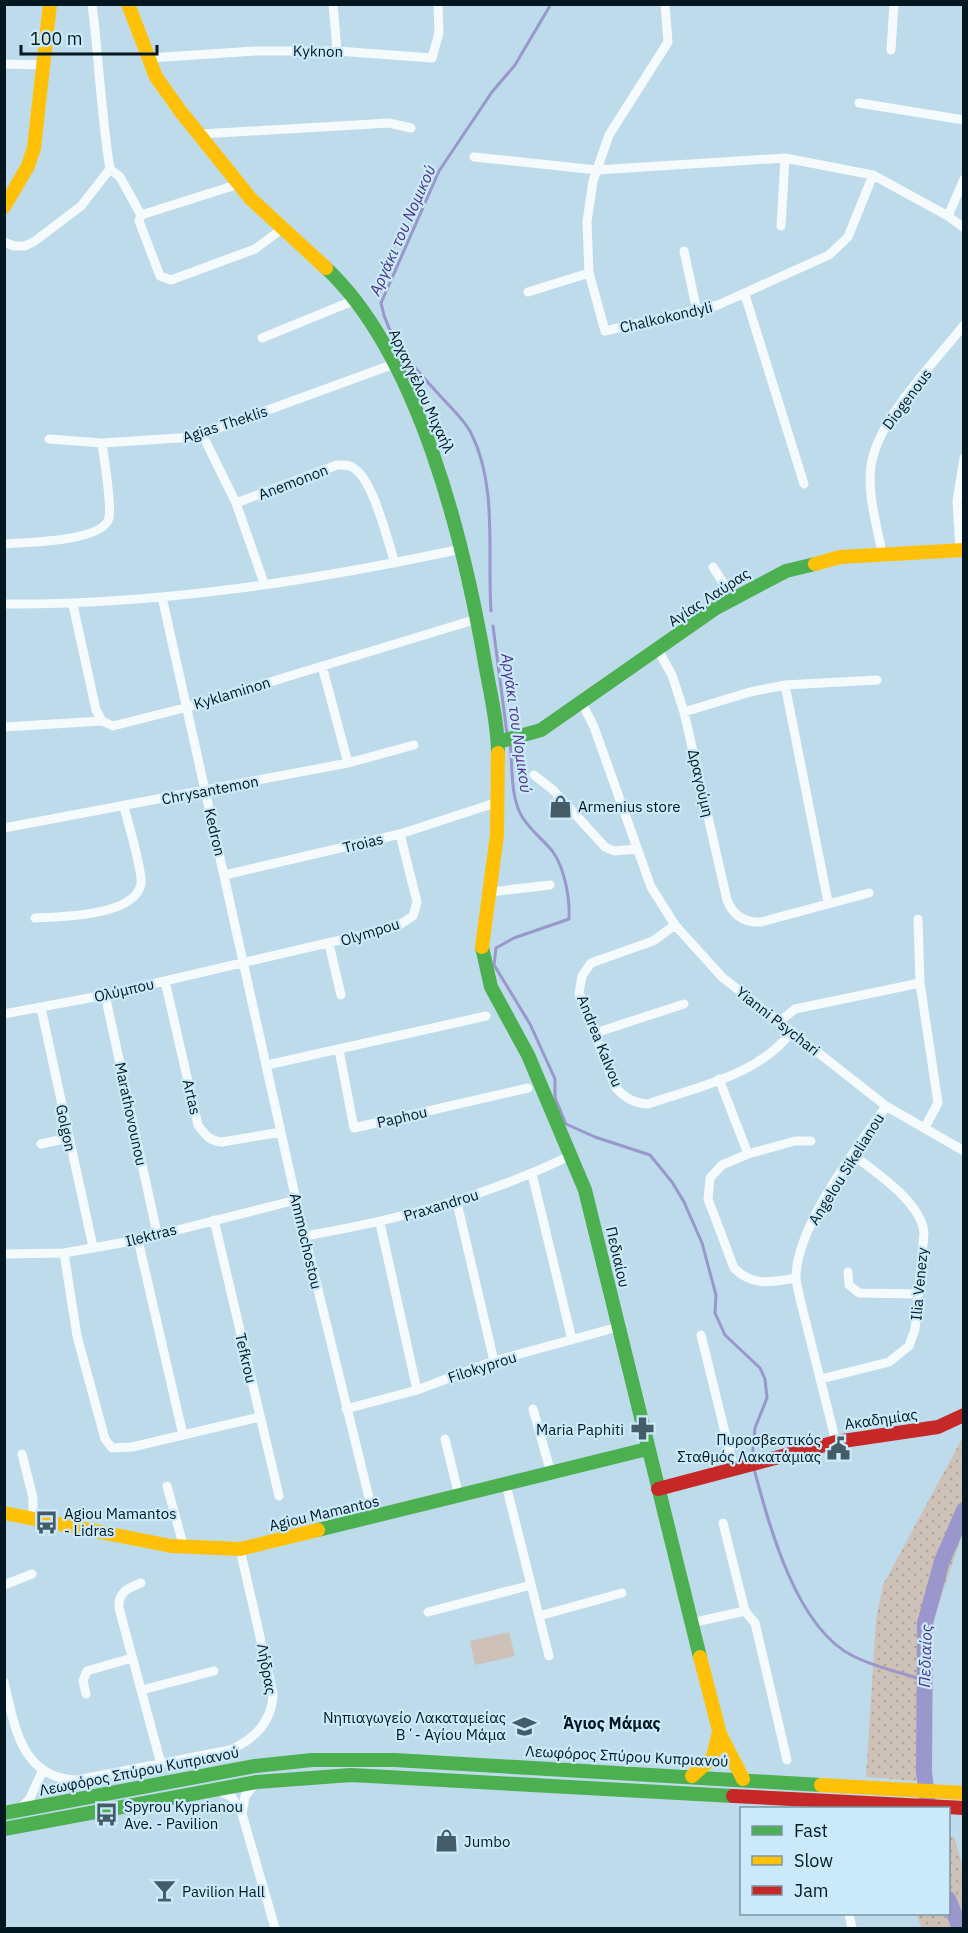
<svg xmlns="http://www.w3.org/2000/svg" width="968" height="1933" viewBox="0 0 968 1933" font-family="'IBM Plex Sans',sans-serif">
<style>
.park{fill:url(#park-dots)}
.garden{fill:#cec1b7}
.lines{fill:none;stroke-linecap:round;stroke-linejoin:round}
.stream{stroke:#9997cc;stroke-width:3}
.river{stroke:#9997cc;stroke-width:16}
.street{stroke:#f5fafc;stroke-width:9}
.fast{stroke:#4caf50;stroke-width:14}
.slow{stroke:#ffc107;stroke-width:14}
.jam{stroke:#c62828;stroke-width:14}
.labels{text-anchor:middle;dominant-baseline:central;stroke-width:4.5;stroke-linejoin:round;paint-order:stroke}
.street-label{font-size:15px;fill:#031721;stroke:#caeafc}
.poi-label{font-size:15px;fill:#031721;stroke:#caeafc;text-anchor:start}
.water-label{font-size:16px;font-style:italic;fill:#4d3487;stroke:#caeafc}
.neighbourhood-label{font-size:16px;font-weight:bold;fill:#031721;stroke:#caeafc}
</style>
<defs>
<pattern id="park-dots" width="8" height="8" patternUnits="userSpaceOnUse" patternTransform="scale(1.5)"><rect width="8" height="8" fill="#cec1b7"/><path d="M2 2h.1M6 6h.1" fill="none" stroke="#afa59d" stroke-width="1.8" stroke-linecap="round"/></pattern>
</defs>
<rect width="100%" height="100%" fill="#bedbeb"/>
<path class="park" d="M963,1437V1533L939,1603L922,1662L926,1673L929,1723L916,1781L866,1777L876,1621L883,1585Z
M949,1836L954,1837L963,1867V1928H921L917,1914H948Z"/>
<path class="garden" d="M509,1632L515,1656L475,1665L470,1641Z"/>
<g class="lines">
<path class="stream" d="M491,611C487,554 498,486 471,433C465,421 454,411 445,401C419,373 388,342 381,303L439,171L492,92L515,65L551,4
M493,626L507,734
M510,744C513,767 510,791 520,813C527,828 543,839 553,852C565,869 570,899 569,919L514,938L496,948L494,965L530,1024L555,1079V1098L566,1124L595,1137L650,1155L672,1182L684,1202L702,1243L716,1295L715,1313L725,1335L760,1368L765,1379L767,1398L755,1428L752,1460
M754,1469C769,1525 796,1628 853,1656C874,1667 900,1672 923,1680"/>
<path class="river" d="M928,1805L924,1772L925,1623L942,1561L964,1510
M948,1899L960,1928"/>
<path class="street" d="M92,4C99,59 101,114 110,169L120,177L141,215
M333,4L337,51
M665,4L668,42L609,135L593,181L587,222L589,273L605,331L718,305L829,255L848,237L873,175
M891,50L894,4
M149,58L255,51H337L432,58L439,33L438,4
M4,64L44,65
M859,103L964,120
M201,134L389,123L411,128
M474,157L597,170L785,158L873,175L948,216L964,228
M141,215L139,221L160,276L171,280L255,249L282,229
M141,215L239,184
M948,216L964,179
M781,226L785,158
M4,242L14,246H25L35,241L81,206L110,169
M684,251L697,311
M528,292L589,273
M745,295L804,484
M262,338L355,300
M202,434L236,503L264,583
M49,439L102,443L194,437L394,364
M236,503L337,465C344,465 350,464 355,469C374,483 387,539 395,563
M4,544C26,542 103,542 109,518C112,502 104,461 102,443
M960,550L957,501L964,458
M882,553C877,525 867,494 871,466C877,420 935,362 964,325
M713,567L733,598
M162,597L296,1200L374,1518
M4,604C158,605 312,581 461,549
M73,605L96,710L102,721L113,726L188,707L477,619
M658,650L672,675L684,712L727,900C733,915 744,923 761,922L869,893
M322,666L348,763
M785,685L828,902
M582,703L594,727L651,887L675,925L722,977L886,1106L964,1151
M684,712L750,692L785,685L877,680
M4,727L102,721
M534,775L553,790L605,847L614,851L637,849
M4,828L348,763L414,745
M225,875L400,834L498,802
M490,892L550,885
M35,918C61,917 135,916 141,884C143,871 128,823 124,807
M918,919L920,983L938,1103L925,1127
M675,925L653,941L591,963L582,976L579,993L615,1087C625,1098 633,1103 648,1104C697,1087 760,1075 792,1031
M329,944L341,995
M165,981L198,1125C205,1135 210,1141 222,1142L281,1132
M105,995L157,1233
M41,1008L93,1247
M4,1014L105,995L396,927L413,916L417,902L400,834
M780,1021L795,1009L920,983
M595,1033L684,1004
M339,1050L354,1128L528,1088
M267,1065L486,1016
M719,1079L748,1154
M41,1144L68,1138
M532,1174L572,1340
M457,1203L494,1361
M214,1220L279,1496
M380,1223L417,1390
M305,1236C402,1219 482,1198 572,1155
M138,1240L183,1435
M64,1253L77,1336L105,1439L112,1448L132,1447L260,1417
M4,1254L64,1253L138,1240L296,1200
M848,1272L849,1285L859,1293L918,1294
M796,1278C772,1282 753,1287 734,1268L708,1199L710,1178L722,1165L748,1154L795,1141H811
M701,1335L734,1469
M821,1379L889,1362L909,1346L915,1329L924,1234C923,1204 876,1172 853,1155
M346,1409L417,1390L494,1361L618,1327
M533,1409L551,1473
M445,1439L459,1496
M836,1442L800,1299C799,1292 796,1284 796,1277C797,1224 857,1149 886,1106
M22,1454L33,1498V1519
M506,1485L549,1656
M167,1486L184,1548
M723,1523L745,1611L755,1623L787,1760
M141,1583C128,1588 118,1592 119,1608L161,1764
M4,1585L32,1574
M428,1612L531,1585
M539,1616L622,1593
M691,1623L745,1611
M4,1682C15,1727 21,1779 78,1780L230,1750C255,1739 272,1722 273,1694L240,1549
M142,1690L214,1671
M86,1694L83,1681L87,1671L132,1658
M219,1791L232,1797L242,1814L275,1928
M20,1809L30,1798L42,1772
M242,1814L245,1796L255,1784
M849,1914L852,1928"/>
<path class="fast" d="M326,268C419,355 464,542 485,663C490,692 498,723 498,753
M498,742L541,730L716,608L786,571L815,564
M482,947L491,987L528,1055L585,1190L700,1657
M318,1530L647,1449
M4,1813L255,1766L312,1760H395L821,1785
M4,1829L257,1782L351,1775L733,1796"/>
<path class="slow" d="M128,4L156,77L181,112L251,199L326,268
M4,207L28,166L34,148L50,4
M815,564L840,557L964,550
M482,947L497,835L498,753
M4,1513L171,1546L240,1549L318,1530
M700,1657L720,1734L743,1779
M692,1776L713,1757L719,1732
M821,1785L964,1793"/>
<path class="jam" d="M658,1489L836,1442L938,1427L964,1415
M733,1796L964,1808"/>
</g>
<defs>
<symbol id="shop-bare" viewBox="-9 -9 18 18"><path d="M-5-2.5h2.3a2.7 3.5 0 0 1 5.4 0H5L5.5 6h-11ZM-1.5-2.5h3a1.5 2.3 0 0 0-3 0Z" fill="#445c68" stroke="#caeafc" stroke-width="2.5" paint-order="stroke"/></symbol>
<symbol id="pharmacy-bare" viewBox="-9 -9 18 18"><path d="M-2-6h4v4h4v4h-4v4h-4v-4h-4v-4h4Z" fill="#445c68" stroke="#caeafc" stroke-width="2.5" paint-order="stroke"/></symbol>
<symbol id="civic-bare" viewBox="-9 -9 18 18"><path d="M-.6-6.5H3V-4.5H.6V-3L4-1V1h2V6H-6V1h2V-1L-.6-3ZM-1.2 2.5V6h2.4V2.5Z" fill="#445c68" stroke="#caeafc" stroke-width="2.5" paint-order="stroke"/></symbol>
<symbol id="bus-bare" viewBox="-9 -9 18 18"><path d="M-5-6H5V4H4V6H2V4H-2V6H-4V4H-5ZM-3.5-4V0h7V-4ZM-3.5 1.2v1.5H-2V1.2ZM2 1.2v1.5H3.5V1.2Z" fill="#445c68" stroke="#caeafc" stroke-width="2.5" paint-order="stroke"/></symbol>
<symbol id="school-bare" viewBox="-9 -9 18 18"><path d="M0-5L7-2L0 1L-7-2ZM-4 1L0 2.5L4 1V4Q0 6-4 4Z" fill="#445c68" stroke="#caeafc" stroke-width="2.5" paint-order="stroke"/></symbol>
<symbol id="bar-bare" viewBox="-9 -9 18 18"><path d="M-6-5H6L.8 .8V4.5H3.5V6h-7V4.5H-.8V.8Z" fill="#445c68" stroke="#caeafc" stroke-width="2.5" paint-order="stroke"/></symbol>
</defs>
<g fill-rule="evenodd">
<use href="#shop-bare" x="544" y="790" width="33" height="33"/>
<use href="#pharmacy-bare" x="626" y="1412" width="33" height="33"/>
<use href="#civic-bare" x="822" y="1432" width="33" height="33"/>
<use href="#bus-bare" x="30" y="1506" width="33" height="33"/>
<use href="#school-bare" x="508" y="1710" width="33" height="33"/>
<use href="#bus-bare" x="90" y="1798" width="33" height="33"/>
<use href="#shop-bare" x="430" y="1824" width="33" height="33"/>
<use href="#bar-bare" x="148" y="1874" width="33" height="33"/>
</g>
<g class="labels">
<g class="street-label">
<text transform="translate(318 51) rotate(1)">Kyknon</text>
<text transform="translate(666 317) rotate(-13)">Chalkokondyli</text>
<text transform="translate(422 391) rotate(65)">Αρχαγγέλου Μιχαήλ</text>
<text transform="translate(907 399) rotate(-53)">Diogenous</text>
<text transform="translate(225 424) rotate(-18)">Agias Theklis</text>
<text transform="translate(293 482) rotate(-21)">Anemonon</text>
<text transform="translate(709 597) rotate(-33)">Αγίας Λαύρας</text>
<text transform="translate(232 693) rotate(-17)">Kyklaminon</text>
<text transform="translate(701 783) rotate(77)">Δραγούμη</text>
<text transform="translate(210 790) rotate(-11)">Chrysantemon</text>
<text transform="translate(215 832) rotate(77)">Kedron</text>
<text transform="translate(363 843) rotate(-14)">Troias</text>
<text transform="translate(370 932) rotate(-17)">Olympou</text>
<text transform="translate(124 990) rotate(-13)">Ολύμπου</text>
<text transform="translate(778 1021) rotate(38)">Yianni Psychari</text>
<text transform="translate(600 1041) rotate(68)">Andrea Kalvou</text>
<text transform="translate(192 1097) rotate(77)">Artas</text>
<text transform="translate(131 1114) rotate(78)">Marathovounou</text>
<text transform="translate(402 1117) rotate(-13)">Paphou</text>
<text transform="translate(66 1128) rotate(78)">Golgon</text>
<text transform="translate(846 1169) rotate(-58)">Angelou Sikelianou</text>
<text transform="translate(441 1205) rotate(-17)">Praxandrou</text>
<text transform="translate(151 1235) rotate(-14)">Ilektras</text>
<text transform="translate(306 1241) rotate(77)">Ammochostou</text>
<text transform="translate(618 1257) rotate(77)">Πεδιαίου</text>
<text transform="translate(919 1284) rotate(-85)">Ilia Venezy</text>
<text transform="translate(246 1358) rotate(77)">Tefkrou</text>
<text transform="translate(482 1367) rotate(-18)">Filokyprou</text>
<text transform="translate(881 1419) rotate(-8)">Ακαδημίας</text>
<text transform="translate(324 1513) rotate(-13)">Agiou Mamantos</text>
<text transform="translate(267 1669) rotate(80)">Λήδρας</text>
<text transform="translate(627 1756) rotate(3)">Λεωφόρος Σπύρου Κυπριανού</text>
<text transform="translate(139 1771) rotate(-11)">Λεωφόρος Σπύρου Κυπριανού</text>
</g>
<g class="poi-label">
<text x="578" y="806">Armenius store</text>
<text x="624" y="1429" text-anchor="end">Maria Paphiti</text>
<text x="821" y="1439" text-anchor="end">Πυροσβεστικός<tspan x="821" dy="17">Σταθμός Λακατάμιας</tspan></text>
<text x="64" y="1513">Agiou Mamantos<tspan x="64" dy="17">- Lidras</tspan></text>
<text x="506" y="1717" text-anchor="end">Νηπιαγωγείο Λακαταμείας<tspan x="506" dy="17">Β΄- Αγίου Μάμα</tspan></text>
<text x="124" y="1806">Spyrou Kyprianou<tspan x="124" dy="17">Ave. - Pavilion</tspan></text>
<text x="464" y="1841">Jumbo</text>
<text x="182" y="1891">Pavilion Hall</text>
</g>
<g class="water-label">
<text transform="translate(402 230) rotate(-66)">Αργάκι του Νομικού</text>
<text transform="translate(517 723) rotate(82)">Αργάκι του Νομικού</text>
<text transform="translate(925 1656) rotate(-88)">Πεδιαίος</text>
</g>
<g class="neighbourhood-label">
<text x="612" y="1723">Άγιος Μάμας</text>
</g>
</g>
<rect width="968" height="1933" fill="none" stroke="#031721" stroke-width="12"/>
<rect x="740" y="1807" width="210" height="108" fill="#caeafc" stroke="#7a96a4" stroke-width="1.5"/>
<rect x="752" y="1826" width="30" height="9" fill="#4caf50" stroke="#7a96a4" stroke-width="1.5"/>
<text x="794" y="1837" font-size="18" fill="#031721">Fast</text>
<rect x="752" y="1856" width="30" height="9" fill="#ffc107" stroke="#7a96a4" stroke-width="1.5"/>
<text x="794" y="1867" font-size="18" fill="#031721">Slow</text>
<rect x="752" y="1886" width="30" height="9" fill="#c62828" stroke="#7a96a4" stroke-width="1.5"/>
<text x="794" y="1897" font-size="18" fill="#031721">Jam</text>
<path d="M21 45v9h136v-9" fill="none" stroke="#031721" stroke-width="3"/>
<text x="30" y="45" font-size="18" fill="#031721" stroke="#caeafc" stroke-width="4.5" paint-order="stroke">100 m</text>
</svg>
